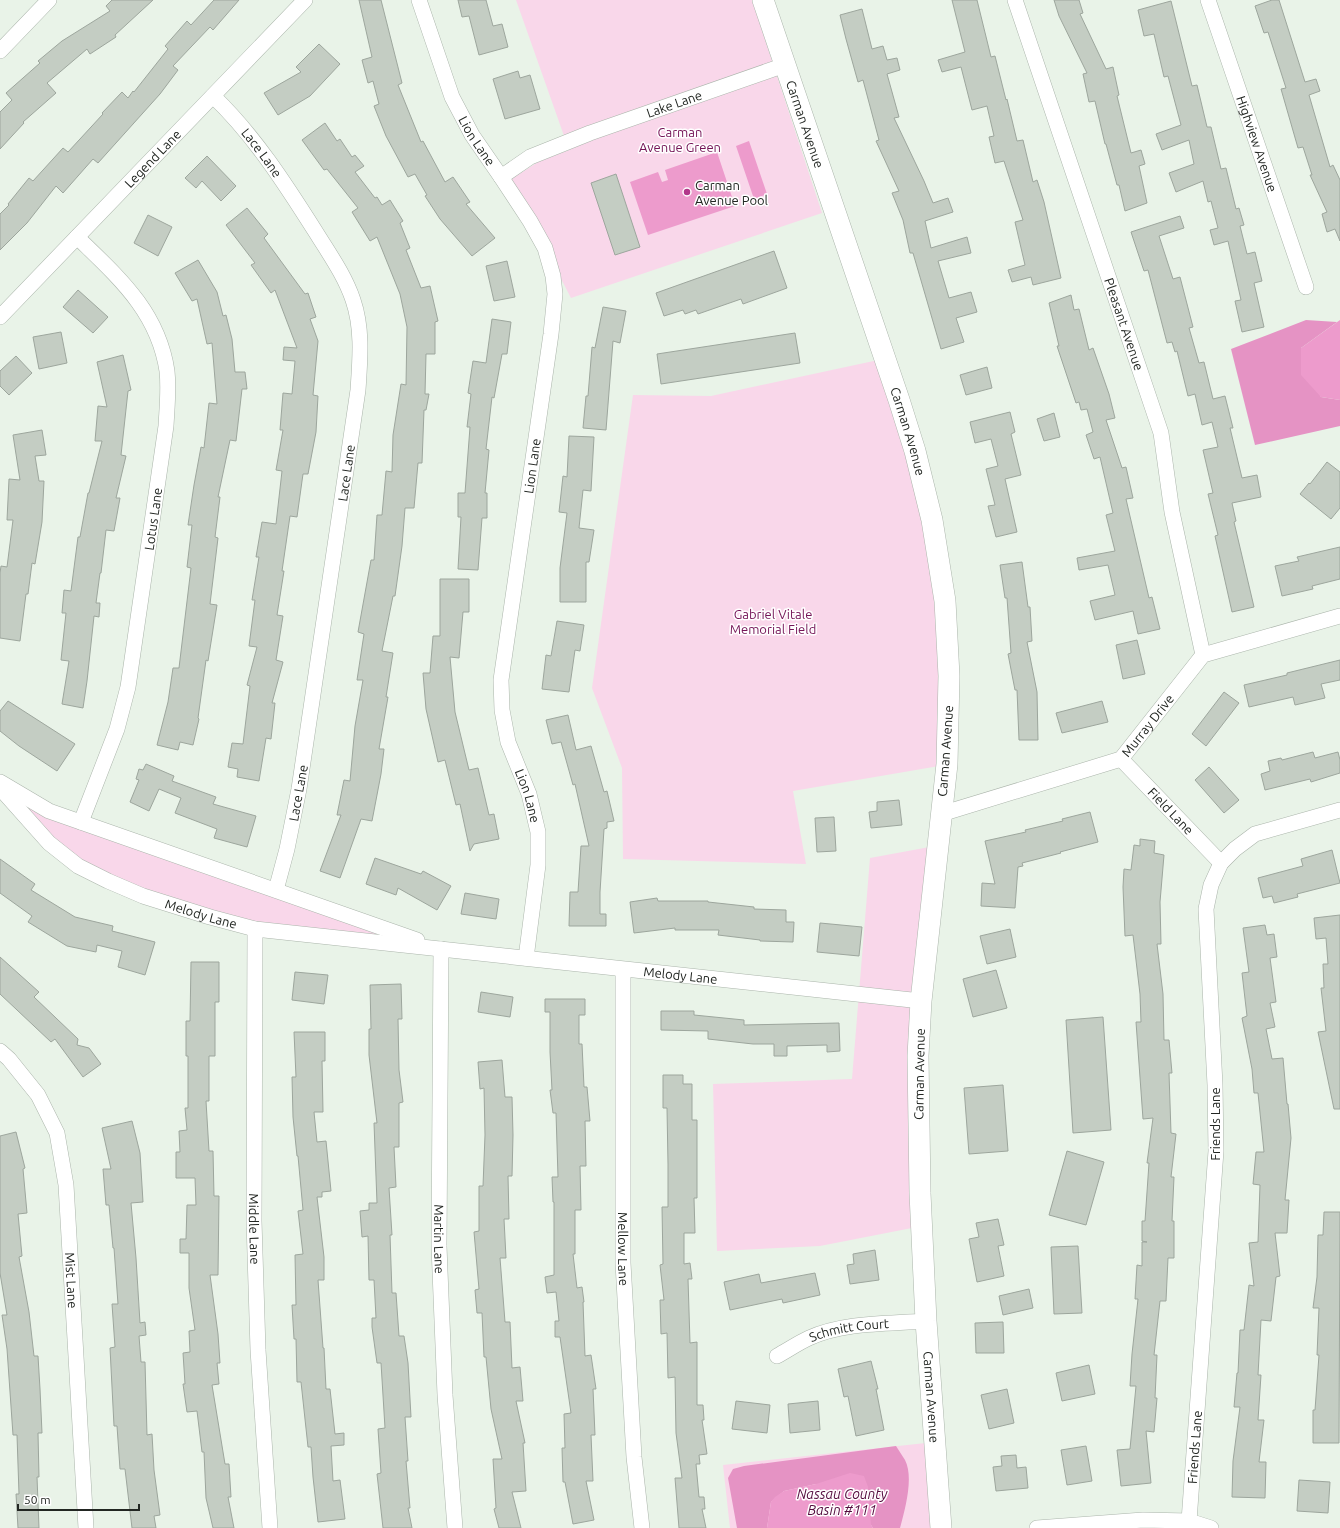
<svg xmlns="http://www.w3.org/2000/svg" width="1340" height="1528" viewBox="0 0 1340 1528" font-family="Ubuntu,sans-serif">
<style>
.green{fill:#f9d7ea}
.forest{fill:#e593c4}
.water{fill:#ed9bcc}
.building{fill:#c4cdc3;stroke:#9da69d}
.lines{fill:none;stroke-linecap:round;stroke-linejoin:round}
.minor-casing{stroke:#abb5ab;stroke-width:16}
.secondary-casing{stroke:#abb5ab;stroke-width:22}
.minor{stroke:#fff;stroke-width:15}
.secondary{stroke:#fff;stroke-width:21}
.poi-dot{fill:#b2378a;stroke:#fff;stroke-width:1.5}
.labels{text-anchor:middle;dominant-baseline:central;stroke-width:3;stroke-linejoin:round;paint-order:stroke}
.street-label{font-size:13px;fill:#222622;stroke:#fff}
.park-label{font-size:13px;fill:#741457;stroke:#fff}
.poi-label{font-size:13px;fill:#222622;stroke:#fff;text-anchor:start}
.water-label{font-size:14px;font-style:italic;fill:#540b3e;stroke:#fff}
</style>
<rect width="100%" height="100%" fill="#e9f3e8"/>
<path class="green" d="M516,0H752L822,213L571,298L510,180L538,162L569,150Z
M883,359L930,522L945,765L793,791L806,864L623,859L622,768L592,688L633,395L711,396Z
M1,785L427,946L256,927L108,879L51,842Z
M935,846L917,1227L820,1246L717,1251L713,1084L852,1079L870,858Z
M935,1442L941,1528H730L723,1465Z"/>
<path class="forest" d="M1306,320L1337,322L1301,348L1321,397L1340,400V426L1255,445L1231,349Z
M896,1446C899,1451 902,1455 905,1460C914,1477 905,1510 900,1528H873L871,1525L816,1484L784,1491L771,1502L767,1528H737L728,1478L733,1469L744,1466Z"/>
<path class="water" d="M749,141L767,194L754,199L736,146Z
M717,152L735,206L648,235L630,182L658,172L662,182L668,180L665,170Z
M1340,320V400L1321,397L1301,375V348Z
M850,1473L864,1476L868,1487L871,1525L873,1528H767L771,1502L775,1497L784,1491L816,1484Z"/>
<path class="building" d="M112,0H153L115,35L116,37L90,54L87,49L47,83L56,93L23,122L24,123L0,149V112L12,100L6,93L40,63L38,61L62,41L110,11L106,6Z
M214,0H239L213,30L210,27L173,66L178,70L160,94L98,163L93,159L63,193L56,186L27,223L0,250V214L9,205L8,204L29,178L33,181L63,148L68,152L103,114L102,113L122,92L128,98L133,91L134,92L168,49L165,46L187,21L191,25Z
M359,0H381L402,83L398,85L421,142L423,141L445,182L453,177L470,202L466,204L495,238L472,256L440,219L425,196L427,195L415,174L408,177L386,136L374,106L379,104L373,81L368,83L362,60L372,57Z
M458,0H486L493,26L502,24L508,47L479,55L469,16L462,17Z
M952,0H977L991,57L995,56L1006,100L1007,99L1017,141L1023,140L1033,182L1037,180L1044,202L1061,278L1033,285L1031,277L1012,282L1008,270L1025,265L1015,222L1023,220L1004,161L995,163L989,137L994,136L987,106L972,110L961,67L942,72L938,60L965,52Z
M1054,0H1079L1083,13L1080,14L1106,69L1113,67L1119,95L1117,96L1131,153L1141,150L1145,164L1139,166L1147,203L1125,211L1119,185H1117L1106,144H1105L1095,101L1089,102L1083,74L1087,73L1059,16Z
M1272,0H1279L1305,82L1316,79L1320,91L1309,95L1330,167L1333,165L1340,180V241L1335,229L1327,232L1322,214L1327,212L1310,175H1312L1303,147L1298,148L1281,89L1286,88L1268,32L1264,33L1255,6Z
M1171,1L1192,86L1197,85L1207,127H1211L1221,169L1226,168L1236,209L1239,208L1244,225L1240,226L1247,254L1255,252L1262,281L1254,283L1264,327L1242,332L1235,301L1241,300L1228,241L1214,245L1210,230L1218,228L1211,201L1208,202L1203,181L1176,192L1169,173L1194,164L1189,140L1162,150L1156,134L1181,125L1168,76L1164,77L1154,34L1144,36L1138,10Z
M862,9L872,49L883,46L887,60L897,58L900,70L887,74L899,117L894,118L924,181L933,203L948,198L953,212L925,221L931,248L967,237L971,253L938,261L949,298L971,292L977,312L956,318L964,342L941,349L913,253H910L903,220L892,193L899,191L876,141L879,140L863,80L858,82L846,39L840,15Z
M319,44L340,64L310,96L278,115L264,93L301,72L296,67Z
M518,71L520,78L530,75L540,109L505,119L493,79Z
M325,123L337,141L340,139L352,157L355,155L364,166L355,172L375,198L377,197L382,205L390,200L403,221L400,223L410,248L406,250L421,288L430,286L438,321L435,322V354H426L425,394H429L426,410H424L422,463H418L414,508H405L402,546L395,596H393L382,651L393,653L386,697H388L379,749H384L381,774L372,821L361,819L340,878L320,871L341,815H337L344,780L350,781L355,726L363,680H357L364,634L358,632L371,560H374L377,515H382L386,471L392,472L393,435L401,384L406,385L407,327L400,294L377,237L370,241L352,212L358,208L327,169L324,170L302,140Z
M207,156L236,186L221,201L202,181L196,188L185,178Z
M616,174L640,247L615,255L591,183Z
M247,208L268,234L264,238L305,294L308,293L316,317L310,319L318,341L313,395L318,396L316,432L308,474H303L297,517L290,516L282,571H284L277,615L283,616L276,660L283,662L272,703H275L271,739L266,738L259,781L237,777L238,769L228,767L232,743L243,744L250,686L247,685L257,647L249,646L255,600H252L259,557H256L262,522L276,524L282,471L276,470L283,430H280L283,393L292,394L295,361L283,360L284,347L297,348L275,290L271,293L251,265L255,263L226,225Z
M148,215L172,227L158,256L134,243Z
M1180,216L1184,228L1159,236L1173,279L1180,277L1193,327L1189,328L1199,363L1204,362L1213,399L1225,396L1233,428H1230L1242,478L1257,475L1261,497L1232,503L1236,521L1234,522L1254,607L1232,612L1215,536L1218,535L1208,494L1213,493L1203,450L1218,447L1212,422L1202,425L1195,394L1188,396L1177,351L1175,352L1172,342L1167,343L1148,270L1144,271L1131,232Z
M774,251L787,288L743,304L741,299L698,314L696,310L685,314L683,310L664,316L656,293Z
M198,260L217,292L223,316L226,315L232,339L235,372H245L247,389H242L236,441L230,440L218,497H220L215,537L218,538L210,604L217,605L208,661L206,660L198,718L199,719L193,745L180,742L178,750L157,745L168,702L173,668H179L191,568L187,567L192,525H188L194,485L201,447L204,448L209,403L217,404L212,343L207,344L197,299L192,301L175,273Z
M507,261L515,297L494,301L486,266Z
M78,290L108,317L93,333L63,307Z
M1071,295L1074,310L1079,309L1089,350L1093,348L1109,394L1115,418L1106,420L1122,468L1126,467L1133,498L1126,499L1149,598L1152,597L1160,629L1138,634L1133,611L1095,620L1090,601L1115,595L1108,565L1079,570L1077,558L1115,551L1106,515L1113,513L1100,457L1094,459L1086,435L1093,432L1087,409L1081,410L1079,402L1076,403L1057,346H1059L1049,303Z
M603,307L626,311L620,343L613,341L606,430L583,428L586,396H588L592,347L595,348Z
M492,319L511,322L507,354H502L494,398L492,397L486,449L489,450L485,493H487V518H482L478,570L458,569L461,517H458V493H465L470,427H467L471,394L468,393L473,361L486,363Z
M61,332L67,363L39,369L33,337Z
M795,333L800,363L661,384L657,354Z
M123,355L131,390L128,391L121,455L126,456L116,498H120L114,531L106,530L101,573H100L96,603H100L99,617L94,616L87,681L83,708L62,704L69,661L61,660L66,613H62L64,590L71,591L78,537H80L88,493H89L102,441H95L98,406L107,407L97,362Z
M16,356L32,373L9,395L0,386V371Z
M987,367L992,388L966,395L960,375Z
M1010,412L1015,432L1011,434L1021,475L1005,479L1017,532L996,537L988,506L995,505L986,469L998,466L991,439L975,443L970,422Z
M1054,413L1060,437L1044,441L1037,419Z
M42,430L46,455L35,456L39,481H44L42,522L35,564L32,563L28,594H26L20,641L0,638V573L1,566L7,567L13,520H7L9,479L20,480L13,435Z
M569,436L594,437L591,491L583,490L579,528L594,530L589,562H586V602H560V568L567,513L559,512L563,476L567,477Z
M1327,462L1340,472V508L1331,519L1300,494L1309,483L1310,484Z
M1340,547V579L1312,586L1313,589L1282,596L1275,566L1299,561L1297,557Z
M1022,562L1028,607H1030L1032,641L1027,642L1037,692L1038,740H1019L1017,690H1015L1008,654L1011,653L1007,598H1005L1000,565Z
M440,579H469V612H463L459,658L450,657L455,712L469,770L478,768L489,815L494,814L499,839L474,844L470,851L460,804L456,805L445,760L438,762L426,709L423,673H430L433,636H440Z
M557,621L584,625L580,651L575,650L569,692L542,689L546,655L551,656Z
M1137,640L1145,674L1123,679L1116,645Z
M1340,660V680L1321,684L1325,698L1295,705L1293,697L1249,707L1244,685L1287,675V673Z
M1224,692L1239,703L1206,746L1192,734Z
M8,701L75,744L57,771L19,746L0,731V711Z
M1102,701L1108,722L1062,733L1056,713Z
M568,715L576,750L591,746L604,792L607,791L614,821L607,822V828L604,829L600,892V914H606V926H569L570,892H578L581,846H589L575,784L573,785L561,742L552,744L546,720Z
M1313,752L1315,758L1338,752L1340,760V773L1311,782L1310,779L1265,790L1261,774L1270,771L1268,761L1281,758L1282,760Z
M146,764L174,776L172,781L216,797L213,804L256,816L247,847L214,838L217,829L175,813L181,798L159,789L149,811L130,802L139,780L136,779L139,769L143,770Z
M1209,767L1239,800L1224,813L1195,780Z
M899,800L902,825L871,828L869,812L877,811V802Z
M1090,812L1098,842L1060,852L1061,853L1022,863L1023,866L1018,867L1015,908L981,906L982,883L995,884L985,841L1026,832L1025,830L1063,821L1062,819Z
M834,817L836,851L817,852L815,818Z
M1140,839L1155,841L1154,853L1164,855L1160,902L1161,944H1157L1163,994L1164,1040H1169L1172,1073H1169L1171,1133L1176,1134L1171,1177H1174L1172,1221H1174V1258H1168L1166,1301H1160L1154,1355H1157L1155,1398H1157L1154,1432L1146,1431L1151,1483L1121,1486L1117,1450L1130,1449L1136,1386H1130L1132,1354L1138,1299H1135L1137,1265L1142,1266V1242H1147L1142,1241V1221H1145L1149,1163H1147L1153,1118L1143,1119L1136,1022H1141L1140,994L1133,935L1125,936L1123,887L1124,869L1131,870L1134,845L1140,846Z
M1332,850L1340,883L1297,894L1298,897L1274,903L1272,896L1263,898L1258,878L1303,866L1301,859Z
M375,858L421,874L423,871L451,886L437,910L398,888L396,895L366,884Z
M0,859L35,884L31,890L75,917L113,926L112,931L155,942L145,975L118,967L122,951L97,945L96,952L67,946L28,922L32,916L0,893Z
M465,893L499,899L496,919L461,914Z
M657,898L658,901H708V902L754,907V909L786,910V922H794L793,942L760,941V940L718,935L719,930H675V928L634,933L630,902Z
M1340,915V1109H1334L1318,1032L1326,1031L1321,988H1324L1323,964H1328L1326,938L1316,939L1314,918Z
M820,923L862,927L859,956L817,952Z
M1265,925L1267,935L1274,934L1277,957L1270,958L1276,1002L1270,1003L1275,1027L1266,1029L1272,1059L1283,1058L1287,1104H1288L1291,1138L1285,1200H1289L1287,1233H1275L1280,1276L1276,1277L1271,1321L1261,1320L1258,1375H1261L1258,1420H1264L1259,1462H1266L1265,1498L1232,1497L1233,1461L1240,1407H1234L1237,1373H1238L1240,1330H1244L1249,1285L1254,1286L1249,1243L1258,1242L1260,1185L1253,1184L1256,1152H1264L1258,1093H1254L1252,1069L1242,1018L1247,1016L1242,973L1249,972L1243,928Z
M1010,929L1016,957L987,964L980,936Z
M0,957L39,992L34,997L78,1039L77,1045L89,1048L101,1064L83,1077L55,1039L51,1042L0,994Z
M191,962H219V1002H215V1056H209V1101H206L209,1151H213L214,1196H219L218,1275H210L218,1334L220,1363H217L219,1384L212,1385L225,1464H229L231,1497H228L234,1528H213L206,1498L204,1452H202L197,1411L187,1412L183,1384H185L183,1353L190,1352L189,1331L195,1330L189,1288V1253H180V1239H186L187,1205H196L195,1178H176V1152H180L179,1131L187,1130L185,1108H188V1056H186V1021H190Z
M996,970L1007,1008L973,1017L963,979Z
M295,972L328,975L324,1004L292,1000Z
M401,984L402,1019H398L399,1070L403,1102L399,1103V1147H394L396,1187L389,1188L392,1235H390L392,1293H396L399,1336H404L408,1363L411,1417H405L408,1461H406L410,1508H408L412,1528H383L377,1474L381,1473L378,1429L385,1428L381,1363H377L372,1327V1318H376L374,1280H369L368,1236L362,1237L360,1211L369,1210V1203H377L374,1123H377L369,1055V1029H371L370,985Z
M481,992L513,997L510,1017L478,1012Z
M545,999H585V1015H579V1044H582L584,1087H587L590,1121H585L586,1166H580L581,1210H575V1254H573L577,1288L582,1287L584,1302H583L585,1356L591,1355L596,1389H593L595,1435H591L593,1481H586L594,1520L573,1524L565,1482H563L562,1448H565L564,1414L571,1413L560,1337H555V1321H559L556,1292L547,1293L545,1277L554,1275V1202H553L552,1177H558L556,1113H553L550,1090H552L550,1052V1012H545Z
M661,1011H694V1015L744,1020V1025L839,1023L840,1051L827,1052V1045L787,1046V1056H774V1044H753L708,1039V1031L661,1030Z
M1103,1017L1111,1130L1073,1133L1066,1020Z
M294,1032H325V1061H322L323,1112H314L317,1142L326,1141L331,1191L322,1192V1197H317L324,1257V1280H318L323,1348H324L326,1389H330L335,1434L344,1433V1445L331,1446L333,1481L340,1480L345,1519L318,1522L313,1477L311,1447H308L301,1382H297L296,1339H294L292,1305H296L295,1255L303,1254L298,1211L303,1210L298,1156H297L293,1117L292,1077H296Z
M502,1060L505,1097H512L513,1135L512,1176H508L509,1219H504L506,1258H500L505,1322H510L512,1368L520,1367L523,1401H516L525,1443H523L526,1491L512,1492L521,1528H499L494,1509L496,1508L493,1459H502L491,1409L486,1357H484L482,1313H477L475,1290L479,1289L474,1232L479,1231V1186H483L485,1135L484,1088L480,1089L478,1062Z
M663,1075H683V1084H692V1120H697V1198H694L695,1233H684V1264L690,1263L692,1279H688L690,1343L697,1342V1405H703L704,1420H702L707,1454L699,1455L700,1464H696L699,1497H704L705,1509H702L706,1528H679L675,1478H682L676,1433L675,1377L668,1378L667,1333L661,1334L660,1300H664L660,1265L663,1264L662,1207H668V1164L667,1108H663Z
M1003,1085L1008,1151L969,1154L964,1088Z
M132,1121L140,1153L143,1202L131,1203L136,1258L140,1323L145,1322L146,1335L139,1336L141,1362H145L147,1435L152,1434L154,1470L160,1515L154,1516L156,1528H132L125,1469H120L117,1426H114L110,1348L115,1347L112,1304H118L114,1248H113L109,1205H106L103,1169H111L102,1128Z
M16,1132L25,1168L23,1169L27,1213L18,1214L22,1256L19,1257L29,1312L34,1356H38L40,1389L42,1433H38L39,1477H37L39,1528H18L16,1494H19L17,1435H13L7,1349L2,1315H7L0,1273V1136Z
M1067,1151L1104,1162L1086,1225L1049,1215Z
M1324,1212H1340L1339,1443H1313V1410H1315L1319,1355H1317L1319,1308H1313L1317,1277L1318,1235H1323Z
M998,1219L1004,1245L998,1246L1004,1276L977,1282L969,1239L979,1237L976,1223Z
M1078,1246L1082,1313L1054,1314L1051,1247Z
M875,1250L879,1280L850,1284L847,1265L854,1264L853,1254Z
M815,1273L820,1295L783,1303L782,1299L730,1310L724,1282L759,1274L761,1283Z
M1029,1289L1033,1308L1003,1315L999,1296Z
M1003,1322L1004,1353H976L975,1323Z
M871,1361L878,1389H876L884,1430L856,1436L848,1396L844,1397L838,1369Z
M1089,1365L1095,1394L1062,1401L1056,1373Z
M1007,1389L1014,1423L989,1429L981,1395Z
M736,1401L770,1405L767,1433L732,1429Z
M818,1401L820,1430L790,1433L788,1404Z
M1086,1446L1092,1481L1067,1485L1061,1450Z
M1016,1455L1017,1468L1026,1467L1028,1488L996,1491L993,1467L1002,1466L1001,1456Z
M1299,1480L1330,1482L1328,1513L1297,1511Z"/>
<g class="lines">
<defs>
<g id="minor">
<path id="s1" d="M419,0L452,97L472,135L501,177L530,221L545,248L553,276L555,294L551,334L501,680L502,710L508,742L529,794L538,832V865L526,958"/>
<path id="s2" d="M1015,0L1161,433L1172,512L1203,655"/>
<path id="s3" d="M1208,0L1306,287"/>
<path d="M0,51L49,0"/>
<path id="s4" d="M213,96C254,135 286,185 317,234C330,255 345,276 353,300C363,329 360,360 358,390L299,789L287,849L276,890"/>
<path id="s5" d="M501,177L530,157L590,133L785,65"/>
<path d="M77,237C118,277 158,311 167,371C169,389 167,407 166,426L128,687L117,729L81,822"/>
<path id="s6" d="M0,317L305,0"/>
<path id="s7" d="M1121,759L1221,863"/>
<path d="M0,782L49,811L417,940"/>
<path id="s8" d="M0,788L49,843L78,866L108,881L143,896L210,917L255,929L921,1001"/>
<path id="s9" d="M941,814L1121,759L1203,655L1340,616"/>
<path id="s10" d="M255,929L254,1221L258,1350L270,1528"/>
<path id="s11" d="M441,949L439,1246L445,1395L455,1528"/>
<path id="s12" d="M623,970V1263L634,1457L642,1528"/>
<path id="s13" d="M0,1051L9,1059L38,1095L57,1133L66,1185L86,1528"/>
<path id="s14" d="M777,1356C788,1350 798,1343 809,1338C844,1322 888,1324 926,1321"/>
<path id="s15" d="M1189,1521L1216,1151L1215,1085L1206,909L1211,885L1221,863L1235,849L1255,834L1340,810"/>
<path d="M1037,1528L1143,1520L1189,1521L1211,1528"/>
</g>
<g id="secondary">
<path id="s16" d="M763,0L899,400L915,451L932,520L945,601L949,676L947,764L921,1001L918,1056L920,1193L926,1321L941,1528"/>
</g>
</defs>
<use href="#minor" class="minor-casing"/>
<use href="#secondary" class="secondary-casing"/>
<use href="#minor" class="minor"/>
<use href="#secondary" class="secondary"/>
</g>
<circle class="poi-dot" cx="687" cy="192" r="4"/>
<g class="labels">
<g class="street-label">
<text stroke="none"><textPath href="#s5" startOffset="189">Lake Lane</textPath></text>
<text stroke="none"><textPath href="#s16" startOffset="131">Carman Avenue</textPath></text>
<text stroke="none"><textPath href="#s1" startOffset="153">Lion Lane</textPath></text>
<text stroke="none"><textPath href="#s3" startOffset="152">Highview Avenue</textPath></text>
<text stroke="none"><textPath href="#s4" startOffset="75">Lace Lane</textPath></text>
<text stroke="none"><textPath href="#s6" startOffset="220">Legend Lane</textPath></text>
<text stroke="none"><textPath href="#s2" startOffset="342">Pleasant Avenue</textPath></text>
<text stroke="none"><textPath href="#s16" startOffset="455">Carman Avenue</textPath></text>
<text transform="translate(532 466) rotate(-82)">Lion Lane</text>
<text transform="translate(346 473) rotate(-82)">Lace Lane</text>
<text transform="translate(153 519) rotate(-82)">Lotus Lane</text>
<text stroke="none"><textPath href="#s9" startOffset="231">Murray Drive</textPath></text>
<text transform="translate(945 751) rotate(-86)">Carman Avenue</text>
<text transform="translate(298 793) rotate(-80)">Lace Lane</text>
<text stroke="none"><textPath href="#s1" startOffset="837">Lion Lane</textPath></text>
<text stroke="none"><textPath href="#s7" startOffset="72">Field Lane</textPath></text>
<text stroke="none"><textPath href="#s8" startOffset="243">Melody Lane</textPath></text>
<text stroke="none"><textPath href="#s8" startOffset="727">Melody Lane</textPath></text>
<text transform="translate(919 1074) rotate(-89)">Carman Avenue</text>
<text transform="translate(1215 1124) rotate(-90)">Friends Lane</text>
<text stroke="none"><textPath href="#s10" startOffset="300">Middle Lane</textPath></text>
<text stroke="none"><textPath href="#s11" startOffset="290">Martin Lane</textPath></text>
<text stroke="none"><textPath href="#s12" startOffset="279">Mellow Lane</textPath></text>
<text stroke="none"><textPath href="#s13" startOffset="249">Mist Lane</textPath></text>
<text stroke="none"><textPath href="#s14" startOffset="78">Schmitt Court</textPath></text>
<text stroke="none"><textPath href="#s16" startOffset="1427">Carman Avenue</textPath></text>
<text stroke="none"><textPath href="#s15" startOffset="74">Friends Lane</textPath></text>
</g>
<g class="park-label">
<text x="680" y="132">Carman<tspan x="680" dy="15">Avenue Green</tspan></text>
<text x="773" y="614">Gabriel Vitale<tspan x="773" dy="15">Memorial Field</tspan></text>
</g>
<g class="poi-label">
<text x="695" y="185">Carman<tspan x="695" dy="15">Avenue Pool</tspan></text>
</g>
<g class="water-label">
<text x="842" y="1494">Nassau County<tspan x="842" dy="16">Basin #111</tspan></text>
</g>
</g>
<path d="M18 1504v6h121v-6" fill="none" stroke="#222622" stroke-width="2"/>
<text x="24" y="1504" font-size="12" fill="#222622" stroke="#ffffff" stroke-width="3" paint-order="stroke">50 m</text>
</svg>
